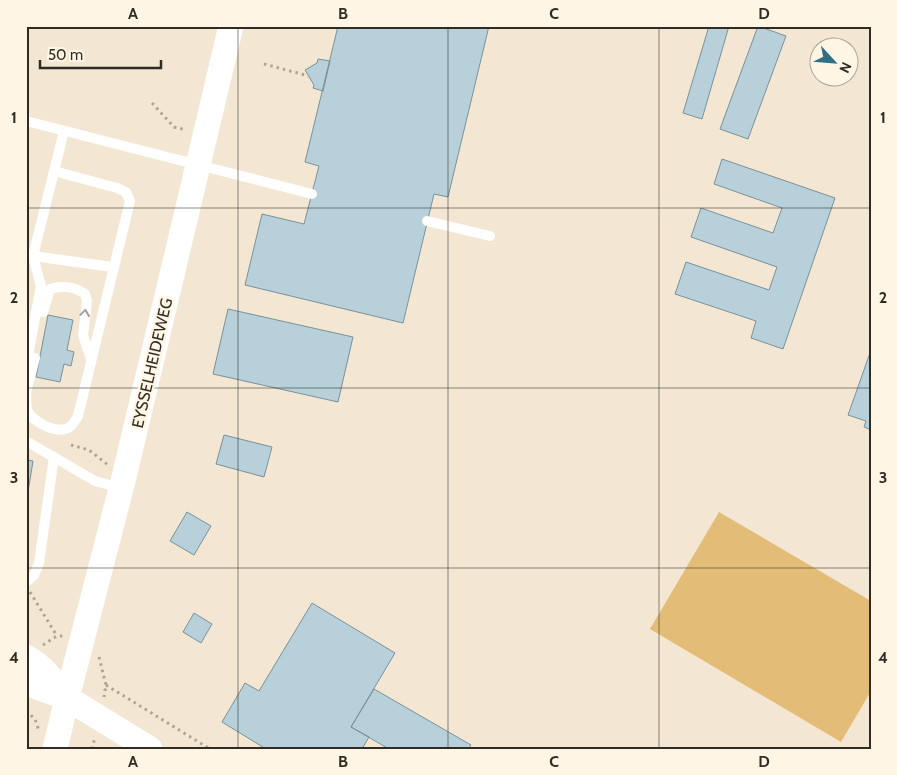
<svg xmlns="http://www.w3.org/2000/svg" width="897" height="775" viewBox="0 0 897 775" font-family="Cabin,sans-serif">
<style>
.green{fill:#e3bd78}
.building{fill:#b7d0d9;stroke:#7a919a}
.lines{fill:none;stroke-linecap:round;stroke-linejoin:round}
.path{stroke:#aea595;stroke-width:3;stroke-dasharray:2.5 4;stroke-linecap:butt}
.service{stroke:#fff;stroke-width:10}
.tertiary{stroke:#fff;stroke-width:25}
.oneway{stroke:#a2a09c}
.grid{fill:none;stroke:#302c24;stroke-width:1;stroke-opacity:0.55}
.labels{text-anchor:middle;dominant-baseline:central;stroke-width:5;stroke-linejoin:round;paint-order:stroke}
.street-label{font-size:16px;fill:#302c24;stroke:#fef5e5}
.neatline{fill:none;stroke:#302c24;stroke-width:2}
.grid-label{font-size:16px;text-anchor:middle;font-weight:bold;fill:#302c24}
</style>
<rect width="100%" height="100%" fill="#f3e7d3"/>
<path class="green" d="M719,512L871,601V691L841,742L650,629Z"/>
<path class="building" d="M338,26H489L448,197L434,194L403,323L245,285L262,214L304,224L319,166L305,162Z
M709,26H729L702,119L683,113Z
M758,26L786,36L748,139L720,129Z
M318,59L330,61L323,91L313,88L314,85L305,70L317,63Z
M722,159L835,198L783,349L751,338L756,321L675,294L686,262L769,290L777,267L691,237L701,208L773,233L782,208L714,184Z
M228,309L353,337L338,402L213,374Z
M48,315L73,320L67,350L74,352L71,366L64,364L60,382L36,377Z
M871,350V430L864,427L866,421L848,415Z
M224,435L272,447L264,477L216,464Z
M26,449H28L27,460L33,461L28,492H26Z
M187,512L211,526L194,555L170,541Z
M312,603L395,653L351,727L369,737L362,749H266L222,722L245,683L259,691Z
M194,613L212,624L201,643L183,632Z
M374,689L471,745L468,749H389L351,727Z"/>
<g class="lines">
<path class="path" d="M264,64L309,76
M152,103L174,127L186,130
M71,445L89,450L108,465
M30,592L57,636
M43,645L57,636H64
M99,657L106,685L104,697
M106,685L210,749
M26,711L35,719L39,731
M92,749L95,737"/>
<path class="service" d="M26,121L312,194
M427,221L490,236
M26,255L112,267
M43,312L50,289C61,285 76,287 85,294L87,301L83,335L91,359
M26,366L41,286L33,256L64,131
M26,388C27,395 25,406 28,412C35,423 59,436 71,426C73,424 76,419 78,416L130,201L126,192L117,188L54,171
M26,392L35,358
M26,441L95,481L121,488
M26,582L34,575L39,563L54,457"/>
<path class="tertiary" d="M26,657C44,667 55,682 67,698
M26,683L67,698L150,749
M55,749L67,698L124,477L231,26"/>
</g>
<defs><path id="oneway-chevron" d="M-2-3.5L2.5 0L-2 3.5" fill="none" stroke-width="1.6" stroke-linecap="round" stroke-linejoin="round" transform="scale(1.25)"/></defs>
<use class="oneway" href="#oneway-chevron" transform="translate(85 313) rotate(-82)"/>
<path class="grid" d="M238,26V749M448,26V749M659,26V749M26,208H871M26,388H871M26,568H871"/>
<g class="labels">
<g class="street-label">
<text transform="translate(152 363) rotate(-77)">EYSSELHEIDEWEG</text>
</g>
</g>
<rect width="897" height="775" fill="none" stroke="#fef5e5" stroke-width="55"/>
<g transform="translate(834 62) rotate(116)"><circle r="24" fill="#fef5e5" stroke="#aca598"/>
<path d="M0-4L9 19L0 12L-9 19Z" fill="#306f84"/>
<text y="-8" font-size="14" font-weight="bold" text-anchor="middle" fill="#302c24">N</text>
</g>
<path d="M40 60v8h121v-8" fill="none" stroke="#302c24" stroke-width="2.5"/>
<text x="48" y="60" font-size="15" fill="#302c24" stroke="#fef5e5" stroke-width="4" paint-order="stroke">50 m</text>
<rect x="28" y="28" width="842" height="720" class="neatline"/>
<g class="grid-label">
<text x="133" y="19">A</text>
<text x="343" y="19">B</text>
<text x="554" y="19">C</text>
<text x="764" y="19">D</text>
<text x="14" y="123">1</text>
<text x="883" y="123">1</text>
<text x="14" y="303">2</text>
<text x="883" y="303">2</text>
<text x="14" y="483">3</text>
<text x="883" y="483">3</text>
<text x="14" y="663">4</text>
<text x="883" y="663">4</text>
<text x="133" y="767">A</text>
<text x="343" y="767">B</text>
<text x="554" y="767">C</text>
<text x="764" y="767">D</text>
</g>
</svg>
